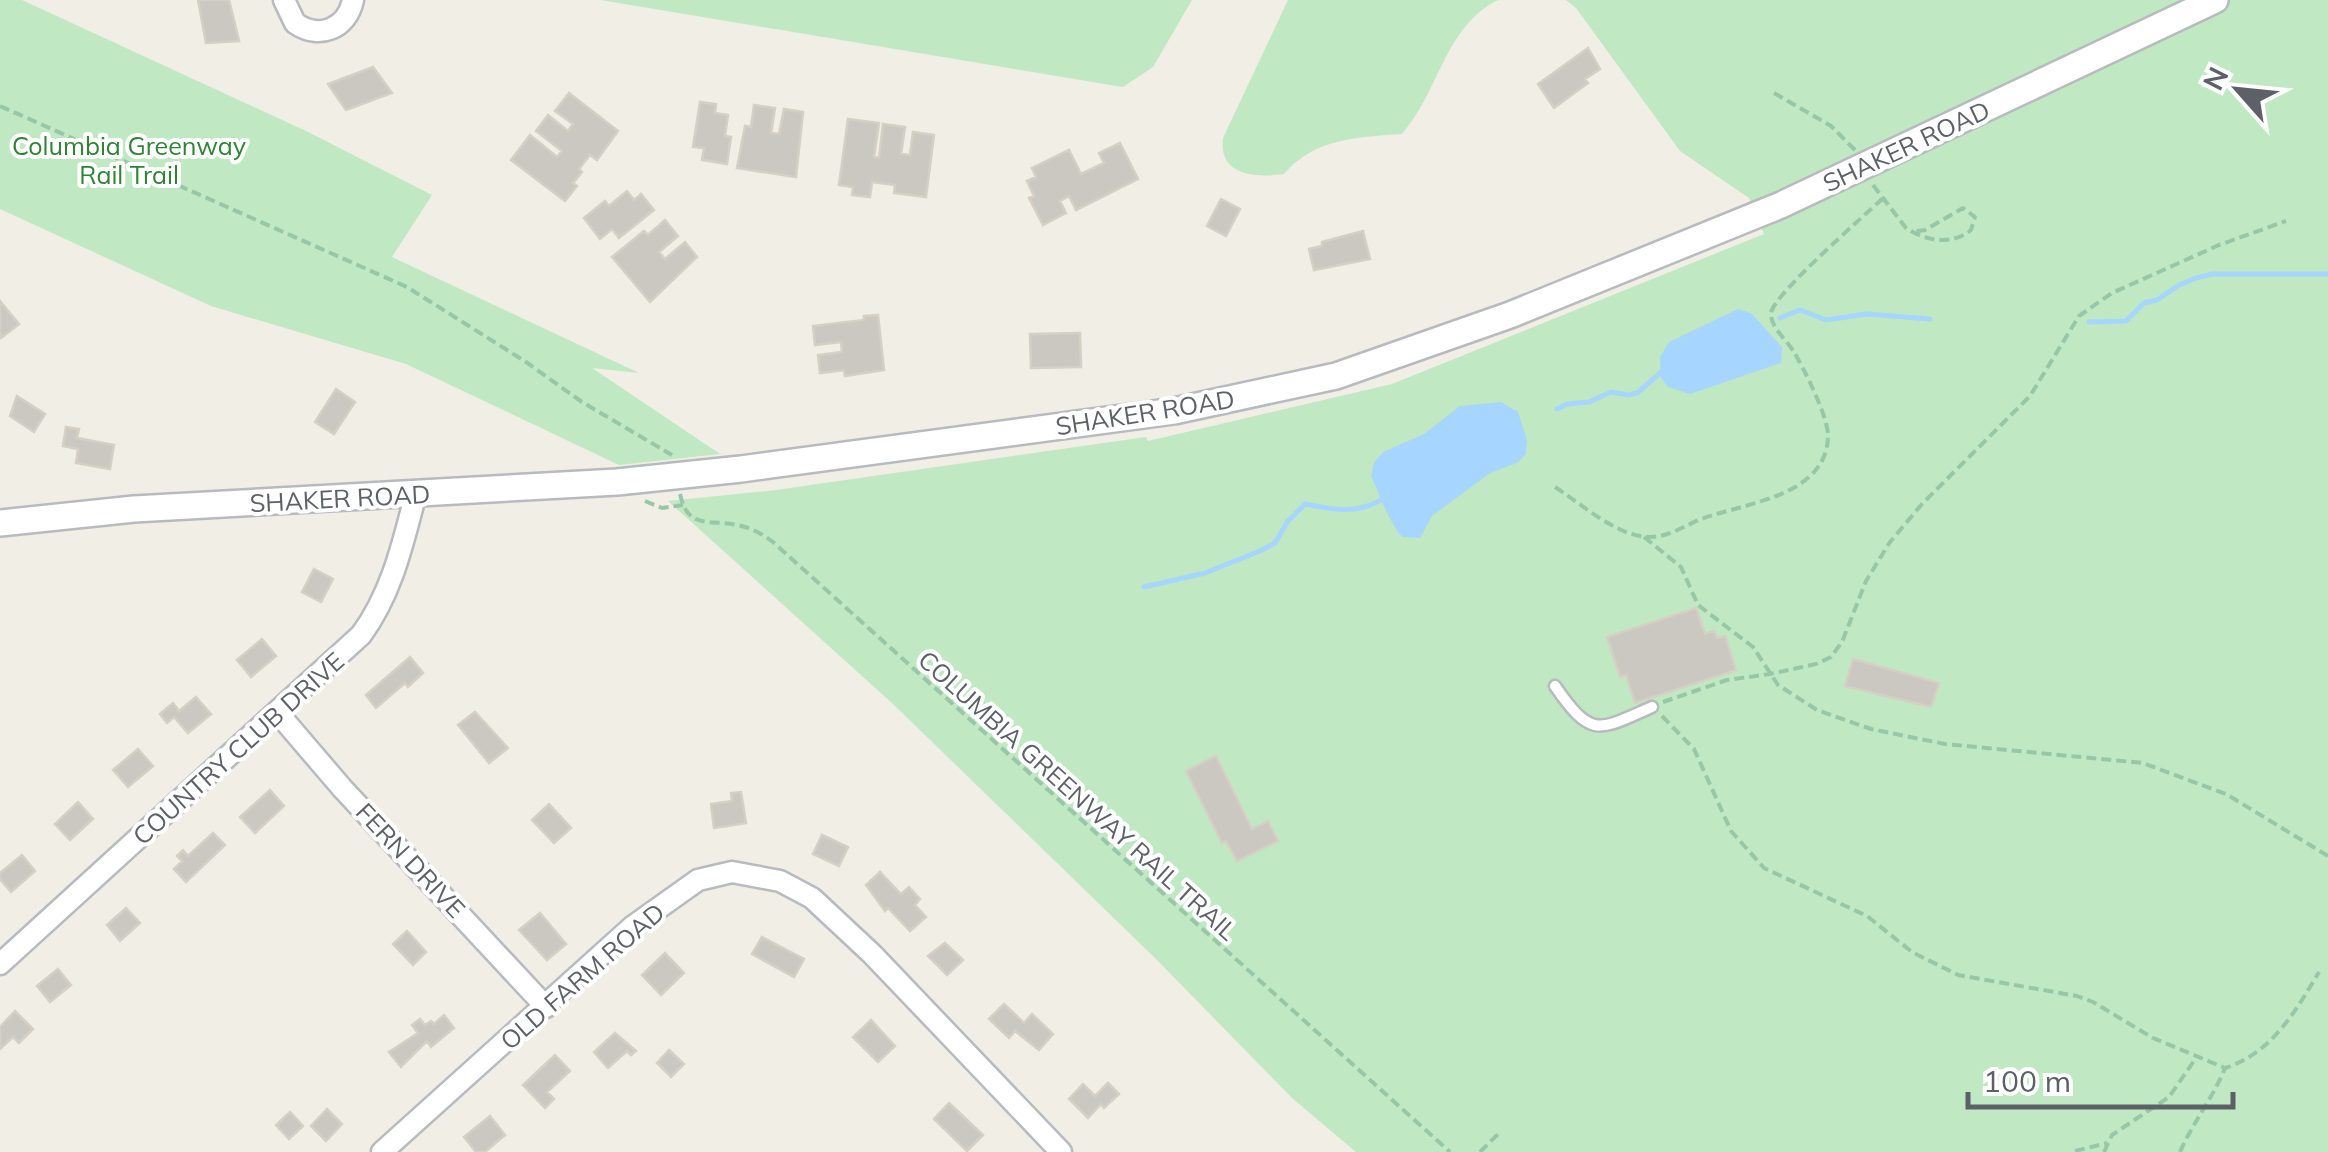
<svg xmlns="http://www.w3.org/2000/svg" width="2328" height="1152" viewBox="0 0 2328 1152" font-family="Mulish,sans-serif">
<style>
.green{fill:#c0e8c2}
.water{fill:#a6d5ff}
.lines{fill:none;stroke-linecap:round;stroke-linejoin:round}
.stream{stroke:#a6d5ff;stroke-width:5}
.building{fill:#cbc8c2;stroke:#d5d0c3;stroke-width:2.5}
.service-casing{stroke:#b7babf;stroke-width:15}
.minor-casing{stroke:#b7babf;stroke-width:25}
.tertiary-casing{stroke:#b7babf;stroke-width:30}
.path{stroke:#98c7a8;stroke-width:4;stroke-dasharray:10 5;stroke-linecap:butt}
.service{stroke:#fff;stroke-width:10}
.minor{stroke:#fff;stroke-width:20}
.tertiary{stroke:#fff;stroke-width:25}
.labels{text-anchor:middle;dominant-baseline:central;stroke-width:8;stroke-linejoin:round;paint-order:stroke}
.park-label{font-size:25px;fill:#308237;stroke:#fff}
.street-label{font-size:25px;fill:#5d6066;stroke:#fff}
</style>
<rect width="100%" height="100%" fill="#f0eee5"/>
<path class="green" d="M0,0H22L306,131L432,195L392,257L639,373L592,368L720,454L619,465L406,364L211,306L0,209Z
M601,0H1192L1153,67L1123,87Z
M1288,0H1498C1445,26 1440,90 1402,134C1359,137 1314,138 1284,174C1256,178 1218,176 1223,138Z
M1566,0H2328V1152H1356L1292,1098L1156,959L893,704L668,501L776,490L1146,437L1148,441L1392,384L1764,234L1749,198L1680,151L1576,8Z"/>
<path class="water" d="M1738,309L1751,313L1782,347L1781,363L1690,394L1668,387L1661,378L1660,357L1669,342Z
M1501,402L1518,412L1527,440L1526,454L1517,463L1490,473L1432,516L1420,538L1402,537C1387,519 1381,497 1371,476L1374,463L1383,452L1424,434L1460,406Z"/>
<g class="lines">
<path class="stream" d="M1780,318L1800,310L1826,320L1867,314L1930,319
M2089,322L2126,321L2144,303L2157,300L2179,285L2196,278L2213,274H2328
M1557,409L1567,404L1589,402L1611,392L1628,395L1637,393L1665,369
M1144,587L1205,573L1262,550L1275,543L1288,521L1305,504C1334,510 1358,515 1384,498"/>
</g>
<path class="building" d="M198,0H229L239,41L206,43Z
M1588,48L1600,69L1585,79L1588,83L1554,108L1538,84Z
M373,67L392,93L346,110L328,84Z
M569,93L618,131L597,160L590,155L579,169L582,172L573,183L577,186L565,201L511,160L530,135L557,157L562,151L536,131L548,115L568,131L573,124L555,111Z
M700,102L716,104L715,113L728,115L725,136L731,137L727,164L702,160L704,148L693,147Z
M754,105L775,108L771,133L779,134L784,109L803,112L796,177L737,168L745,126L751,127Z
M848,119L879,123L874,157L879,158L883,124L905,127L901,154L910,155L913,132L934,135L926,197L894,193L895,185L872,182L870,197L852,195L853,187L839,185Z
M1120,143L1138,179L1076,210L1069,196L1060,201L1066,213L1043,225L1029,198L1034,196L1027,181L1036,177L1032,168L1069,150L1081,174L1104,163L1099,153Z
M627,191L634,200L641,194L654,210L619,238L612,229L600,239L584,218L605,201L609,206Z
M1221,199L1240,209L1226,236L1207,226Z
M665,220L678,236L659,252L665,259L685,242L697,257L650,302L612,257L644,231L648,235Z
M1363,231L1370,259L1314,270L1309,249L1322,246V242Z
M0,301L19,324L1,338L0,337Z
M878,315L884,370L845,376L844,370L820,373L818,355L842,352L841,342L815,345L813,326L864,320V316Z
M1080,333L1081,367L1031,368L1030,334Z
M336,389L355,402L334,434L315,422Z
M17,396L45,414L34,432L10,416Z
M66,427L79,429L77,438L114,445L110,469L76,463L78,449L63,446Z
M314,569L333,579L321,602L302,592Z
M1696,608L1705,634L1714,631L1717,638L1725,636L1736,670L1635,703L1626,675L1620,677L1607,637Z
M262,639L276,656L251,677L237,660Z
M410,657L423,673L408,687L405,683L376,708L366,695Z
M1853,659L1939,683L1931,707L1845,686Z
M196,697L211,714L188,733L174,717L167,723L160,714L173,703L179,711Z
M475,712L508,748L489,763L458,725Z
M138,749L153,766L128,787L113,770Z
M1216,756L1252,829L1268,821L1278,841L1237,861L1226,841L1222,843L1186,771Z
M270,790L284,806L255,833L240,817Z
M741,792L746,823L714,828L711,804L732,801L731,793Z
M78,802L93,819L70,840L55,824Z
M549,804L571,828L554,843L532,820Z
M213,833L225,845L186,882L174,869L182,861L177,856L183,850L188,856Z
M822,835L848,847L839,866L813,854Z
M22,855L35,871L11,892L0,879V873Z
M880,872L901,894L909,887L920,899L915,905L926,917L910,931L888,908L885,911L866,885Z
M126,908L140,923L120,941L107,925Z
M540,913L566,944L547,960L519,930Z
M407,931L426,952L413,965L393,944Z
M762,937L804,959L794,977L752,954Z
M945,943L963,960L947,975L928,956Z
M665,953L684,973L661,995L642,975Z
M58,969L71,985L50,1002L37,986Z
M1004,1004L1024,1023L1032,1014L1053,1034L1039,1050L1015,1031L1009,1038L989,1019Z
M15,1011L33,1029L19,1043L13,1037L0,1049V1027Z
M444,1015L454,1028L431,1047L427,1041L401,1067L389,1052L418,1033L412,1025L420,1019L425,1025L431,1021L434,1024Z
M871,1020L895,1046L878,1062L853,1037Z
M615,1033L636,1051L631,1055L627,1051L608,1068L594,1052Z
M669,1050L684,1064L671,1077L657,1063Z
M555,1055L570,1071L547,1092L554,1099L545,1108L523,1085Z
M1108,1083L1119,1094L1104,1108L1101,1104L1088,1118L1069,1099L1083,1084L1095,1096Z
M949,1103L983,1135L967,1151L934,1119Z
M327,1109L342,1124L326,1141L311,1126Z
M290,1112L303,1126L289,1139L276,1125Z
M490,1116L505,1135L485,1152H476L464,1137Z"/>
<g class="lines">
<defs>
<path id="service" d="M1555,686C1592,740 1599,730 1652,707"/>
<path id="minor" d="M284,0L295,23C319,40 347,29 353,0
M277,712L342,788L546,1007
M0,964L361,635C392,593 403,543 416,493
M382,1152L632,927L698,880L732,872L780,881L812,898L872,954L1061,1152"/>
<path id="tertiary" d="M0,523L134,509L617,482L741,469L1174,411L1336,376L1510,315L1781,205L2215,0"/>
</defs>
<use href="#service" class="service-casing"/>
<use href="#minor" class="minor-casing"/>
<use href="#tertiary" class="tertiary-casing"/>
<path class="path" d="M1774,93L1831,126L1855,150
M0,106L407,287L526,362L582,402L672,455
M1873,185L1906,228C1926,241 1951,246 1971,230L1975,217L1963,208L1925,230L1912,232
M1555,487C1580,503 1611,531 1640,536C1665,541 1682,526 1704,518C1746,503 1827,496 1828,436C1828,416 1804,369 1794,352C1787,340 1770,327 1771,313C1774,294 1863,217 1882,199
M680,494C688,530 708,519 737,525C750,527 762,534 773,542L1450,1152
M645,501L662,508L683,505
M1644,537L1681,567L1698,605L1753,647L1778,685L1817,710L1871,729L1945,744L2143,763L2226,794L2328,856
M1663,702L1727,680L1770,674L1816,664L1831,657L1842,642L1866,581L1890,542L1922,504L2030,396L2079,316L2112,293L2219,245L2286,221
M1662,716L1694,749L1731,831L1764,868L1867,916L1912,952L1958,975L2077,996L2093,1002L2153,1038L2225,1068C2272,1053 2295,1012 2319,972
M2075,1151L2107,1143
M1480,1152L1498,1134
M2104,1152L2112,1135L2169,1097L2196,1058
M2180,1152C2193,1122 2213,1098 2225,1068"/>
<use href="#service" class="service"/>
<use href="#minor" class="minor"/>
<use href="#tertiary" class="tertiary"/>
</g>
<g class="labels">
<g class="park-label">
<text x="129" y="145">Columbia Greenway<tspan x="129" dy="29">Rail Trail</tspan></text>
</g>
<g class="street-label">
<text transform="translate(1906 146) rotate(-25)">SHAKER ROAD</text>
<text transform="translate(1145 412) rotate(-9)">SHAKER ROAD</text>
<text transform="translate(340 498) rotate(-3)">SHAKER ROAD</text>
<text transform="translate(238 748) rotate(-42)">COUNTRY CLUB DRIVE</text>
<text transform="translate(1078 795) rotate(42)">COLUMBIA GREENWAY RAIL TRAIL</text>
<text transform="translate(411 860) rotate(47)">FERN DRIVE</text>
<text transform="translate(582 976) rotate(-41)">OLD FARM ROAD</text>
</g>
</g>
<g transform="translate(2238 90) rotate(297)" stroke="#ffffff" stroke-width="8" paint-order="stroke">
<path d="M0-8L18 38L0 25L-18 38Z" fill="#5d6066"/>
<text y="-15" font-size="28" font-weight="bold" text-anchor="middle" fill="#5d6066">N</text>
</g>
<path d="M1968 1092v15h265v-15" fill="none" stroke="#5d6066" stroke-width="5"/>
<text x="1983" y="1092" font-size="30" fill="#5d6066" stroke="#ffffff" stroke-width="8" paint-order="stroke">100 m</text>
</svg>
